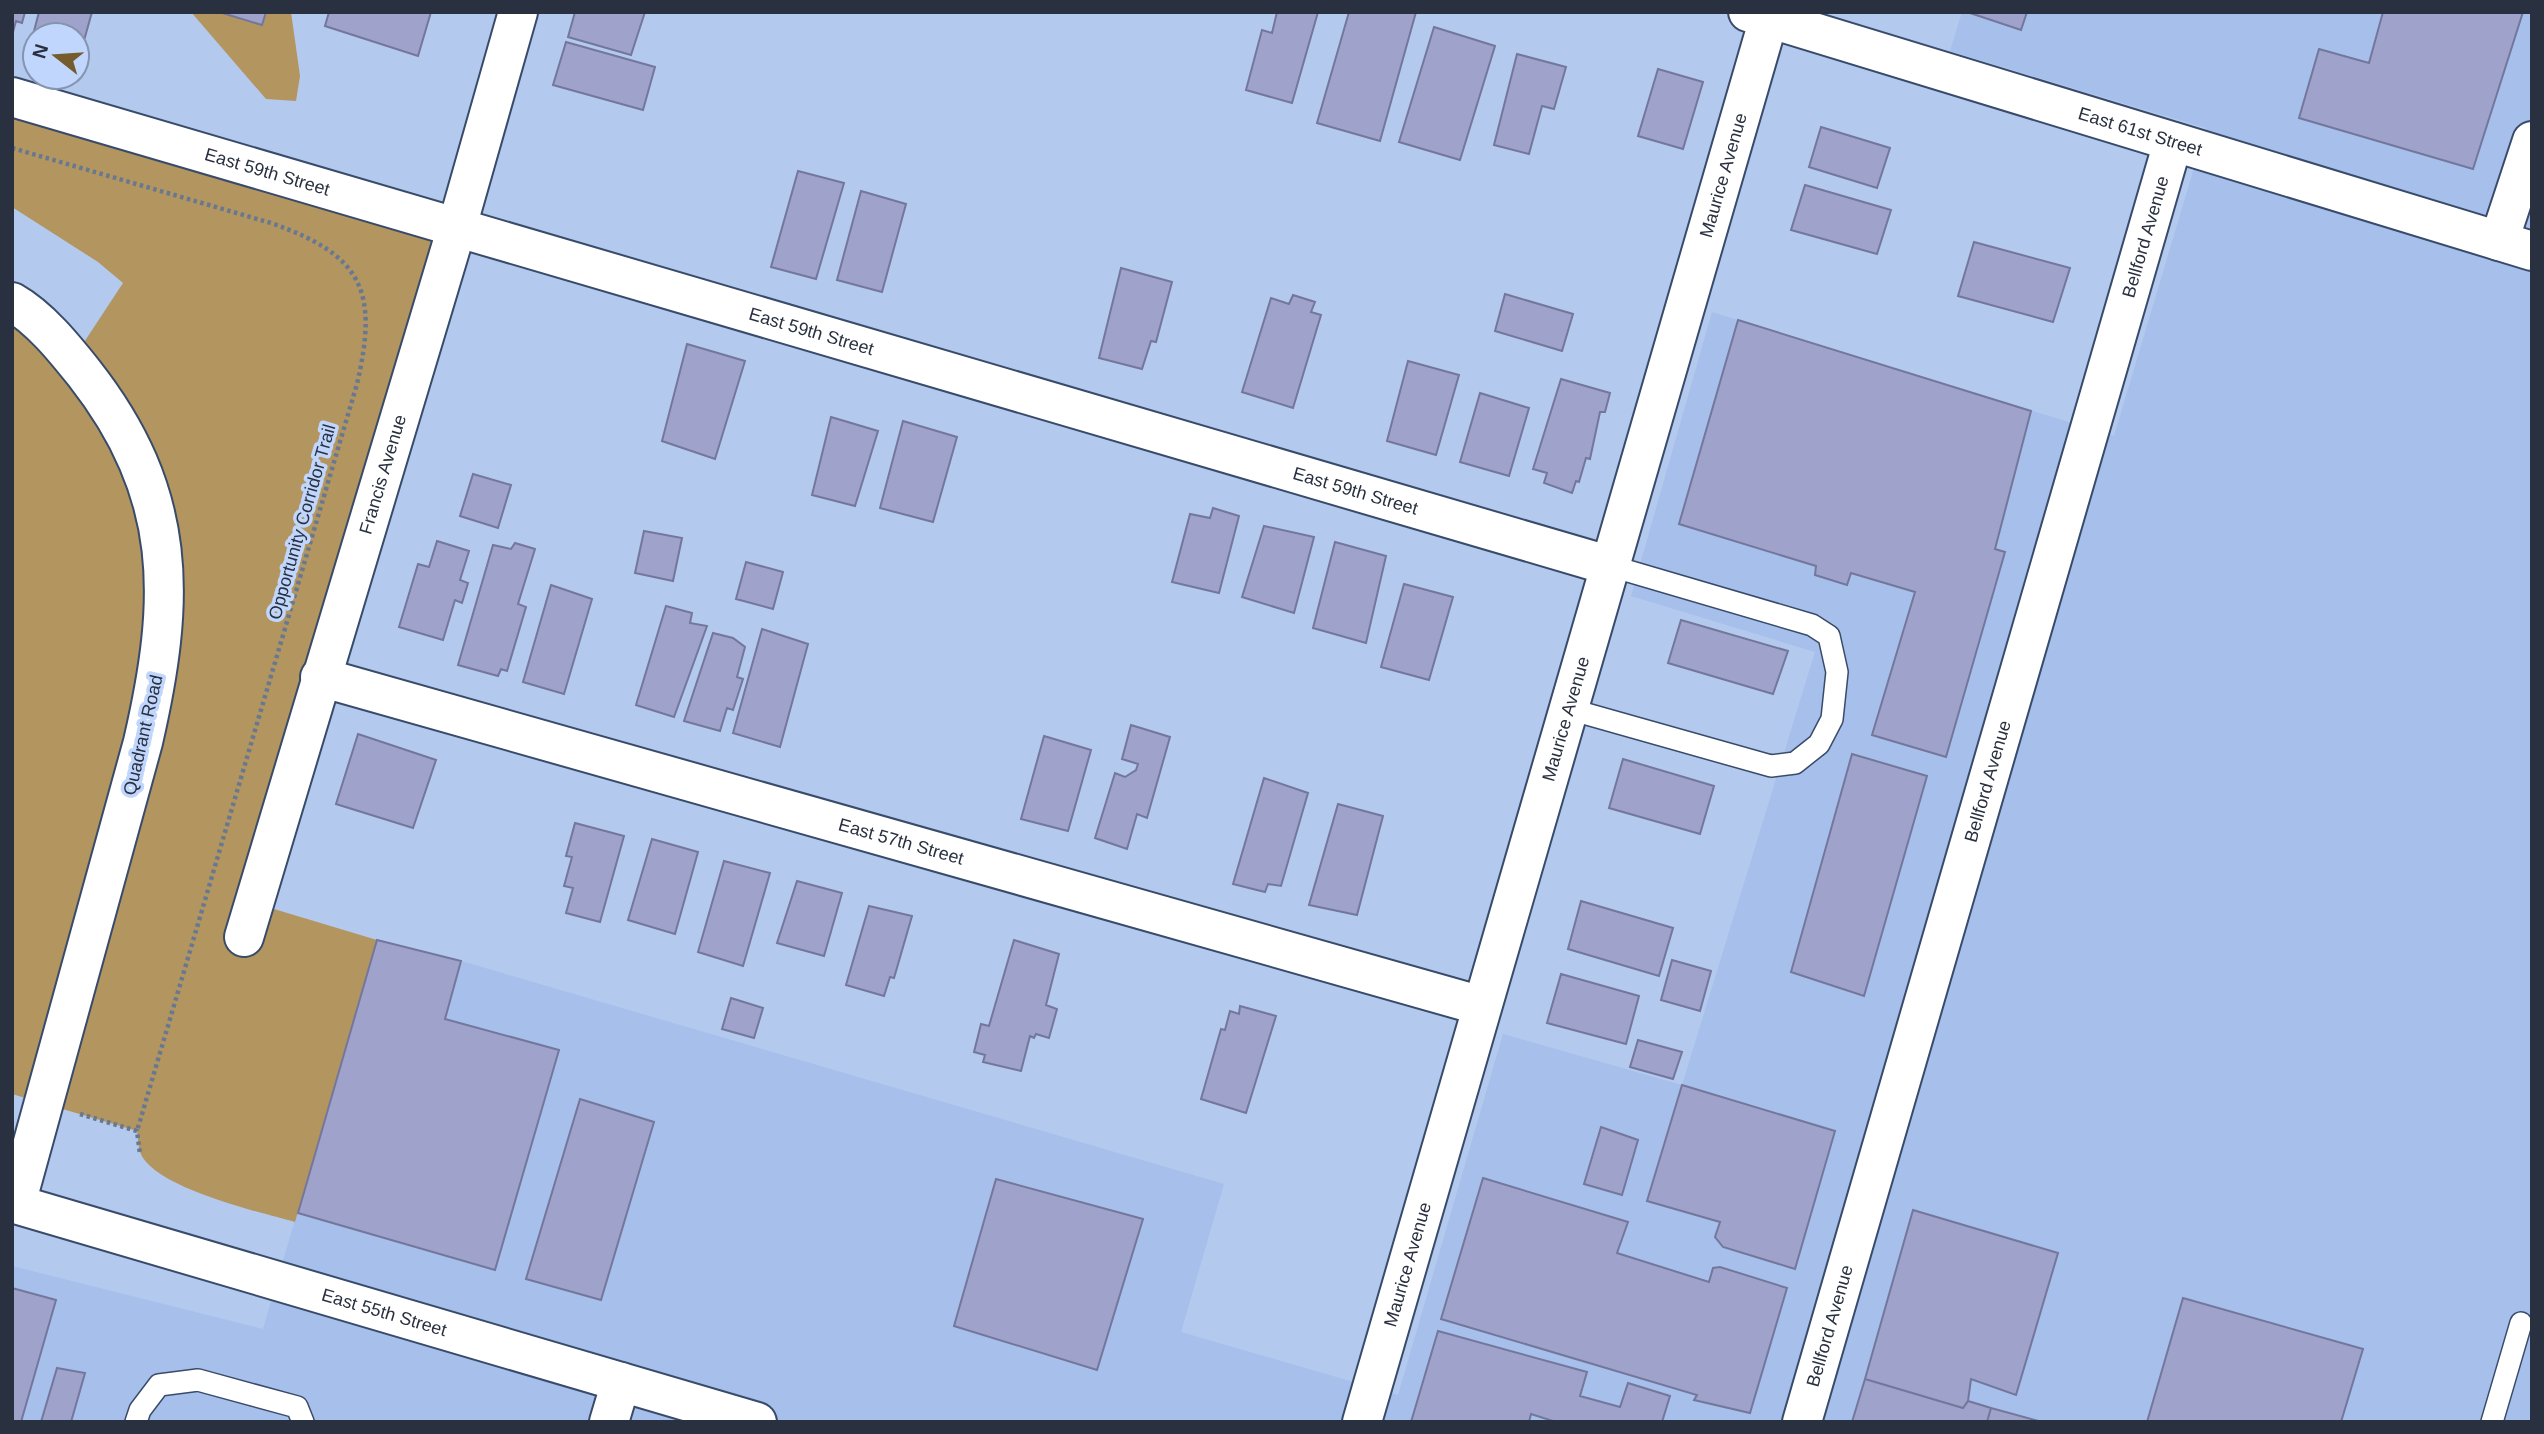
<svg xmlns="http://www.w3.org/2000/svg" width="2544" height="1434" viewBox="0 0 2544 1434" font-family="Helvetica,sans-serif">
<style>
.built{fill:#a6bfeb}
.green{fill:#b3955f}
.building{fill:#9fa2ca;stroke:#74779c;stroke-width:2}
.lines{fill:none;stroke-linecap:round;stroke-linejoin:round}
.service-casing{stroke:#394b6a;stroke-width:24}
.minor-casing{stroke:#394b6a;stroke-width:42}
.primary-casing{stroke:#394b6a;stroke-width:42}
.path{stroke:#697891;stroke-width:4.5;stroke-dasharray:3.5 3.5;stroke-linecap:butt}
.service{stroke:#fff;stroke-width:21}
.minor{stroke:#fff;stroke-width:38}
.primary{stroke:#fff;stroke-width:38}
.labels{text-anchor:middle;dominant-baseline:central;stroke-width:7;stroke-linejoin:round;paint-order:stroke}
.street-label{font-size:18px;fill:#293140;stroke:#c0d6fc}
</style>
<rect width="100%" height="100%" fill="#b3c9ee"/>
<path class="built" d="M1962,12H2532V1422H12V1266L263,1329L377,940L461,961L1224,1184L1181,1332L1398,1395L1503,1034L1682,1085L1815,652L1631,596L1712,312L2114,436L2206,128L1950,51Z"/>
<path class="green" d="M191,12H291L300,76L296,101L266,99Z
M12,97L457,227L254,903L377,940L295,1222C260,1212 153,1188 140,1152C138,1146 138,1137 137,1131L12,1094V302L73,359L123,283L98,262L12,207Z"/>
<path class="building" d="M12,12H25L22,23L16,21L13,32Z
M39,12H92L83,44L77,43V35H48L34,31Z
M219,12H266L262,25Z
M329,12H431L418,56L325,26Z
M575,12H645L631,55L568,37Z
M1277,12H1318L1292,103L1246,90L1262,30L1272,33Z
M1349,12H1416L1380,141L1317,123Z
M1967,12H2027L2021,30Z
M2383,12H2523L2473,169L2299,118L2319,49L2369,63Z
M1434,27L1495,46L1460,160L1399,142Z
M566,42L655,67L643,110L553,85Z
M1517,54L1566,67L1554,109L1542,106L1529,154L1494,145Z
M1658,69L1703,82L1683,149L1638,136Z
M1821,127L1890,148L1877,188L1809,167Z
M798,171L844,183L816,279L771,267Z
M1805,185L1891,210L1877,254L1791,230Z
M861,191L906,204L882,292L837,280Z
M1974,242L2070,268L2053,322L1958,296Z
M1121,268L1172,282L1156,342L1151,341L1142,369L1099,358Z
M1505,294L1573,314L1562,351L1495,331Z
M1293,295L1315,302L1311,312L1321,315L1293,408L1242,392L1271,298L1289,304Z
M1738,320L2031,411L1995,549L2005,552L1946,757L1872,735L1915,592L1851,573L1847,585L1815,575L1816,566L1679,524Z
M687,344L745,361L715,459L662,441Z
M1408,361L1459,375L1436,455L1387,441Z
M1561,379L1610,393L1605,412H1600L1590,459L1586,458L1579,482L1576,481L1572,493L1544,483L1547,473L1533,469Z
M1480,393L1529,408L1509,476L1460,462Z
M831,417L878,431L855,506L812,495Z
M903,421L957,437L933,522L880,508Z
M473,474L511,485L498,528L460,516Z
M1213,508L1239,516L1219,593L1172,582L1190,514L1210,518Z
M1264,526L1314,537L1294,613L1242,597Z
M644,531L682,538L673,581L635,573Z
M437,541L469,551L460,580L468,583L462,603L455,600L443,640L399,627L418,564L429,567Z
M1335,542L1386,556L1366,643L1313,628Z
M515,543L535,549L518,604L526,607L507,671L501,669L498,676L458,665L493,545L511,549Z
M746,562L783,572L773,609L736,599Z
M1404,584L1453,597L1429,680L1381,667Z
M551,585L592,599L564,694L523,682Z
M666,606L692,613L690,623L707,626L674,717L636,705Z
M1681,620L1788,651L1773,694L1668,663Z
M762,629L808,644L780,747L733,733Z
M713,633L733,638L745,647L737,677L743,679L733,710L727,708L720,731L684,721Z
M1131,725L1170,737L1147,818L1137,814L1127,849L1095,838L1115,773L1125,777L1136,770L1138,764L1122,759Z
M358,734L436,760L413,828L336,804Z
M1044,736L1091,750L1068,831L1021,819Z
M1852,754L1927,776L1864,996L1791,972Z
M1623,759L1714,786L1700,834L1609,808Z
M1264,778L1308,793L1281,886L1268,884L1265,892L1233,884Z
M1338,804L1383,816L1357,915L1309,905Z
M575,823L624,836L600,922L566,913L573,888L564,886L572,857L566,856Z
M652,839L698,852L675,934L628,920Z
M724,861L770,873L743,966L698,952Z
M797,881L842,893L824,956L777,943Z
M1581,901L1673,928L1659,976L1568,949Z
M869,906L912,916L894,978L890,977L884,996L846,985Z
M377,940L461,961L445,1019L559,1050L495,1270L298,1213Z
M1014,940L1059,954L1046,1005L1057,1009L1049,1038L1036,1034L1034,1038L1030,1036L1021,1071L983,1062L985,1055L974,1052L981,1024L989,1026Z
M1672,960L1711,971L1700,1011L1661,1000Z
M1561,974L1639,996L1626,1044L1547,1023Z
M731,998L763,1008L754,1038L722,1029Z
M1240,1006L1276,1016L1246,1113L1201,1099L1221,1029L1225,1030L1230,1011L1239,1014Z
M1638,1040L1682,1052L1673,1079L1630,1067Z
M1682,1085L1835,1131L1795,1269L1723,1247L1715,1237L1720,1222L1647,1201Z
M580,1099L654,1122L601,1300L526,1279Z
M1601,1127L1638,1140L1622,1195L1584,1184Z
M1483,1178L1628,1222L1617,1253L1709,1282L1713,1268L1720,1267L1787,1288L1750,1413L1694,1400L1697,1395L1441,1319Z
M996,1179L1143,1219L1097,1370L954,1326Z
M1913,1210L2058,1253L2016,1395L1971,1379L1968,1401L1963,1408L1865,1379Z
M12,1288L56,1300L21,1422H12Z
M2183,1298L2363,1349L2341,1422H2147Z
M1438,1331L1587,1372L1580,1396L1620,1407L1628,1383L1670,1396L1662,1422H1556L1531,1414L1529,1422H1411Z
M57,1368L85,1373L71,1422H41Z
M1865,1379L1963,1408L1968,1401L1991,1408L1987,1422H1852Z
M1991,1408L2042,1422H1987Z"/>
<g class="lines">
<defs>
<path id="service" d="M1569,709L1771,766L1795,763L1819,744L1832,719L1837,672L1829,636L1812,625L1611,566
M136,1422L140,1410L159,1385L198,1380L297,1407L303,1422
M2492,1422L2521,1323"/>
<g id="minor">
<path id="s1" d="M1748,12L2532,251"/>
<path id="s2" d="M12,97L1611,566"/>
<path d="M2499,241L2532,141"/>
<path id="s3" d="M320,677L1482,1006"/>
<path id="s4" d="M244,937L457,227L518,12"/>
<path d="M609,1422L621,1382"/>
<path id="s5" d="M1362,1422L1769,18"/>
<path id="s6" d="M1802,1422L2173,142"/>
</g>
<g id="primary">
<path d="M12,302C40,318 64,348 84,373C179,494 176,599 143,742L16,1204"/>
<path id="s7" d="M12,1203L757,1422"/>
</g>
</defs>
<use href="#service" class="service-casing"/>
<use href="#minor" class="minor-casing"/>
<use href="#primary" class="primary-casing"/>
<path class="path" d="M12,148L271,223C362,255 379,290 357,384L137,1131
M80,1114L137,1131L140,1154"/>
<use href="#service" class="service"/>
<use href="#minor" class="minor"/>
<use href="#primary" class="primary"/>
</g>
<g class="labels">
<g class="street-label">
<text stroke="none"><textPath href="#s1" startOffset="410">East 61st Street</textPath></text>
<text stroke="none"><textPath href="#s2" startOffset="266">East 59th Street</textPath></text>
<text stroke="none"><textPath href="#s5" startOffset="1298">Maurice Avenue</textPath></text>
<text stroke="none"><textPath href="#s6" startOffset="1234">Bellford Avenue</textPath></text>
<text stroke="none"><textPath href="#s2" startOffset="833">East 59th Street</textPath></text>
<text stroke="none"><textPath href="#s4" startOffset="483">Francis Avenue</textPath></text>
<text stroke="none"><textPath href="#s2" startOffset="1400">East 59th Street</textPath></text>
<text transform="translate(302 522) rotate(-74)">Opportunity Corridor Trail</text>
<text stroke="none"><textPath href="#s5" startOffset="732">Maurice Avenue</textPath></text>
<text transform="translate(143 735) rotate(-77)">Quadrant Road</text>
<text stroke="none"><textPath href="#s6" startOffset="667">Bellford Avenue</textPath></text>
<text stroke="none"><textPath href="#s3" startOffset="604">East 57th Street</textPath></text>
<text stroke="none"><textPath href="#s5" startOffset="164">Maurice Avenue</textPath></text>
<text stroke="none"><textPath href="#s7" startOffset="388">East 55th Street</textPath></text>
<text stroke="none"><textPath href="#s6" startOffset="100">Bellford Avenue</textPath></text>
</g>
</g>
<rect width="2544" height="1434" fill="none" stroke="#293140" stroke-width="28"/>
<g transform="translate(56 56) rotate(287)"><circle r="33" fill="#c0d6fc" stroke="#8494b1" stroke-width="2"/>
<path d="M0-5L12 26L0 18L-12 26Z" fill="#755c2d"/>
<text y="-10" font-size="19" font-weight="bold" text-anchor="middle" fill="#293140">N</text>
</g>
</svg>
